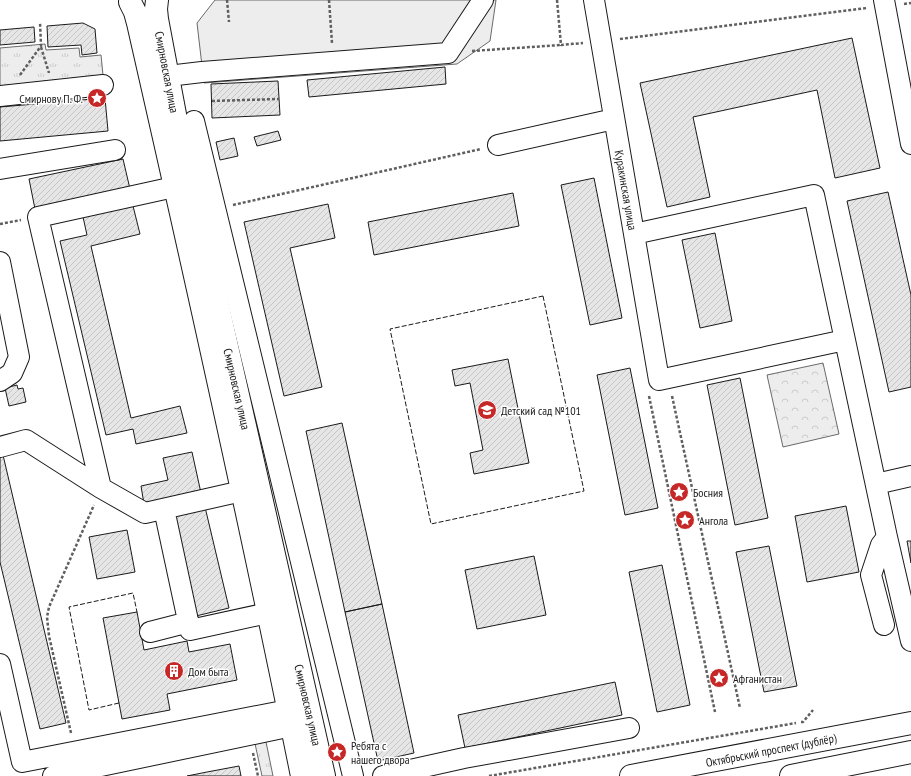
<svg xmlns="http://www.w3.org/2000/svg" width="911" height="776" viewBox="0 0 911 776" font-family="'PT Sans Narrow',sans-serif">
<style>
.grass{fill:url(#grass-tufts);stroke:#6a6a6a}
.forest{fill:url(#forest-crowns);stroke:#6a6a6a}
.built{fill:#ededed;stroke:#6a6a6a}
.building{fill:url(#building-hatch);stroke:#1a1a1a}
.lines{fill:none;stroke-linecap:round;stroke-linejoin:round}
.minor-casing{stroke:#1a1a1a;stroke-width:22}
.major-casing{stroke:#1a1a1a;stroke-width:24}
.path{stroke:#5f5f5f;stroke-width:2.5;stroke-dasharray:3 2;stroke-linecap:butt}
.minor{stroke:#fff;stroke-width:20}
.major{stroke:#fff;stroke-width:22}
.fence{stroke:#1a1a1a;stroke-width:1;stroke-dasharray:5 2;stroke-linecap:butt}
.labels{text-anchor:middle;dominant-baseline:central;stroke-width:3;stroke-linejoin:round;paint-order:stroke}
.street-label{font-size:12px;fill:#1a1a1a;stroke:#fff}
.poi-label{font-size:12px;fill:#1a1a1a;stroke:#fff;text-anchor:start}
</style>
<defs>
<pattern id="grass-tufts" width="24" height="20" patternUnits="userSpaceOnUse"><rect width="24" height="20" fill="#ededed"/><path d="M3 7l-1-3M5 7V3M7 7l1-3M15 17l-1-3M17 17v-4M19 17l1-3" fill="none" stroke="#cbcbcb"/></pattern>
<pattern id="forest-crowns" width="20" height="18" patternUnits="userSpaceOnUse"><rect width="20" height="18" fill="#ededed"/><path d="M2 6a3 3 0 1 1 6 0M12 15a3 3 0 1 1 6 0" fill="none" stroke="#cbcbcb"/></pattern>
<pattern id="building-hatch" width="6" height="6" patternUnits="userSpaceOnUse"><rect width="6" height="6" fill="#e6e6e6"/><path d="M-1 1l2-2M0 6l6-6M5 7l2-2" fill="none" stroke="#c5c5c5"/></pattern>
</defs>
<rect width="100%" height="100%" fill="#fff"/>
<path class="grass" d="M45,44L46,50L79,48L80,57L101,55L103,75L0,86V48Z
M265,737L273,776H262L254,739Z"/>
<path class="forest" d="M823,363L839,434L783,447L767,375Z"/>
<path class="built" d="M215,0H496L490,41L457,64L204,83L197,23Z"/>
<path class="building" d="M83,23L95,29L97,53L82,55L81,45L48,47L47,26Z
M34,27L35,42L0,45V30Z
M852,38L880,168L835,178L817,90L693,117L710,197L667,207L640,83Z
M445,67L446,84L309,97L307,80Z
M278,81L280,115L212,118L211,84Z
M105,98L108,131L0,141V107Z
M278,131L281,140L257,146L254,137Z
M234,138L238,156L220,160L216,142Z
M123,159L130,189L35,209L29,179Z
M594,178L622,318L590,325L561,185Z
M888,192L911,295V387L889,392L847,201Z
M513,193L519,226L374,255L368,222Z
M328,204L335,238L290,248L322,387L284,396L244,222Z
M133,206L140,234L91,246L131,418L180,406L187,433L136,444L133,429L106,435L60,241L87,235L83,217Z
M715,233L732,321L700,328L682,240Z
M508,359L529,463L474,474L470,453L483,450L470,383L455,386L452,370Z
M630,368L658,508L625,515L597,375Z
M740,378L768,518L735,525L707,385Z
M17,385L18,389L23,388L26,402L9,406L5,388Z
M342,423L382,604L345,612L306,431Z
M192,452L201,493L144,504L141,486L168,480L163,458Z
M0,455H3L66,723L40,729L0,562Z
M846,506L859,572L807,582L795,516Z
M205,507L229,608L196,616L172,515Z
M127,530L135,572L97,579L89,537Z
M907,541H911V563Z
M769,546L797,686L764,692L736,552Z
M534,556L546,615L477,629L465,570Z
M662,565L690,705L657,712L629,572Z
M382,604L414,753L378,761L345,612Z
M137,612L144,650L187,641L189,652L230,644L237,680L167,694L170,710L122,719L103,618Z
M615,682L622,715L465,748L458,715Z
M239,766L241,776H187L207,772Z"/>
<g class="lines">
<defs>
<path id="minor" d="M594,0L659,380L845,340
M884,0L911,144
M168,76L202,72L448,53L483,0
M0,96L103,85
M194,121L353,776
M498,145L614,119
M0,169L115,150
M634,234L814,195L887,537L911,641
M0,262L19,357L12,373L0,381
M0,447L26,440L101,488L145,513L242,491
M876,484L911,476
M101,488L38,217L174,187
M164,509L190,630L268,613
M884,625L871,575L881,545L887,537
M150,632L189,622
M0,664L22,762L288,710
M53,776L292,726
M383,776L464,758L629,728"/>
<path id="major" d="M157,0L156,9L157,19L177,125L324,776
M130,2L135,12L138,23C195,273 251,524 302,776
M631,776L911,723
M791,776L911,752"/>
</defs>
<use href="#minor" class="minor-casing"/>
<use href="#major" class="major-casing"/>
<path class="path" d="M227,0L229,22
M329,0L332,43
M557,0L561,45L583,43
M904,4L911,3
M620,39L867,8
M41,47L49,73
M472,51L561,45
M20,75L41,46L40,22
M212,101L279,99
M233,205L481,149
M0,224L21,220
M649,396L715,712
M672,396L740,708
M801,722H803L813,710
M71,733L49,636L47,617L49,607L94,505
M253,753L258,776
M489,776L796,723"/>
<use href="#minor" class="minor"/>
<use href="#major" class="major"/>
<path class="fence" d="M543,296L584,491L431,524L390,329Z
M119,703L89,710L69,607L133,593L137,612"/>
</g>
<defs>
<symbol id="sight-disc" viewBox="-11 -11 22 22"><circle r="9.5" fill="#c62828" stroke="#fff"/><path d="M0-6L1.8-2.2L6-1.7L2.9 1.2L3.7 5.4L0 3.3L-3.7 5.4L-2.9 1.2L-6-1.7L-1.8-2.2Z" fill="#fff"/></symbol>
<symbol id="school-disc" viewBox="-11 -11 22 22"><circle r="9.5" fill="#c62828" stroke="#fff"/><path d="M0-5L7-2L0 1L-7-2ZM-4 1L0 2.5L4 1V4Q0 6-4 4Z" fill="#fff"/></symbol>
<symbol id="building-disc" viewBox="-11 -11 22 22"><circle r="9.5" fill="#c62828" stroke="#fff"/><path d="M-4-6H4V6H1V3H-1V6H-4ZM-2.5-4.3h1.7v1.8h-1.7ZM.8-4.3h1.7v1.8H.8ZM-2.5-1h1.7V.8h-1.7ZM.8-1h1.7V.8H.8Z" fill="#fff"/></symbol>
</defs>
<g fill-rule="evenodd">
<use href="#sight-disc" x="86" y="87" width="22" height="22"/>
<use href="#school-disc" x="476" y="399" width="22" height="22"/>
<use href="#sight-disc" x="668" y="481" width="22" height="22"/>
<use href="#sight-disc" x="674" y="509" width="22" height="22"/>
<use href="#building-disc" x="163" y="660" width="22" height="22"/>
<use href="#sight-disc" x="708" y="667" width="22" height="22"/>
<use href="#sight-disc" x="326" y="741" width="22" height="22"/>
</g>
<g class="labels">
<g class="street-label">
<text transform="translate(167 72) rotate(79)">Смирновская улица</text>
<text transform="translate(626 190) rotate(80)">Куракинская улица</text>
<text transform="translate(237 389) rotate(77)">Смирновская улица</text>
<text transform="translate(308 705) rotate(77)">Смирновская улица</text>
<text transform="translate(771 750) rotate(-11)">Октябрьский проспект (дублёр)</text>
</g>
<g class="poi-label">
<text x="83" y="98" text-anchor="end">Смирнову П. Ф.</text>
<text x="501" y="410">Детский сад №101</text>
<text x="693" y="492">Босния</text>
<text x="699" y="520">Ангола</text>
<text x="188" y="671">Дом быта</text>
<text x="733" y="678">Афганистан</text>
<text x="351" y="745">Ребята с<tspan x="351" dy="14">нашего двора</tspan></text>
</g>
</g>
</svg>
